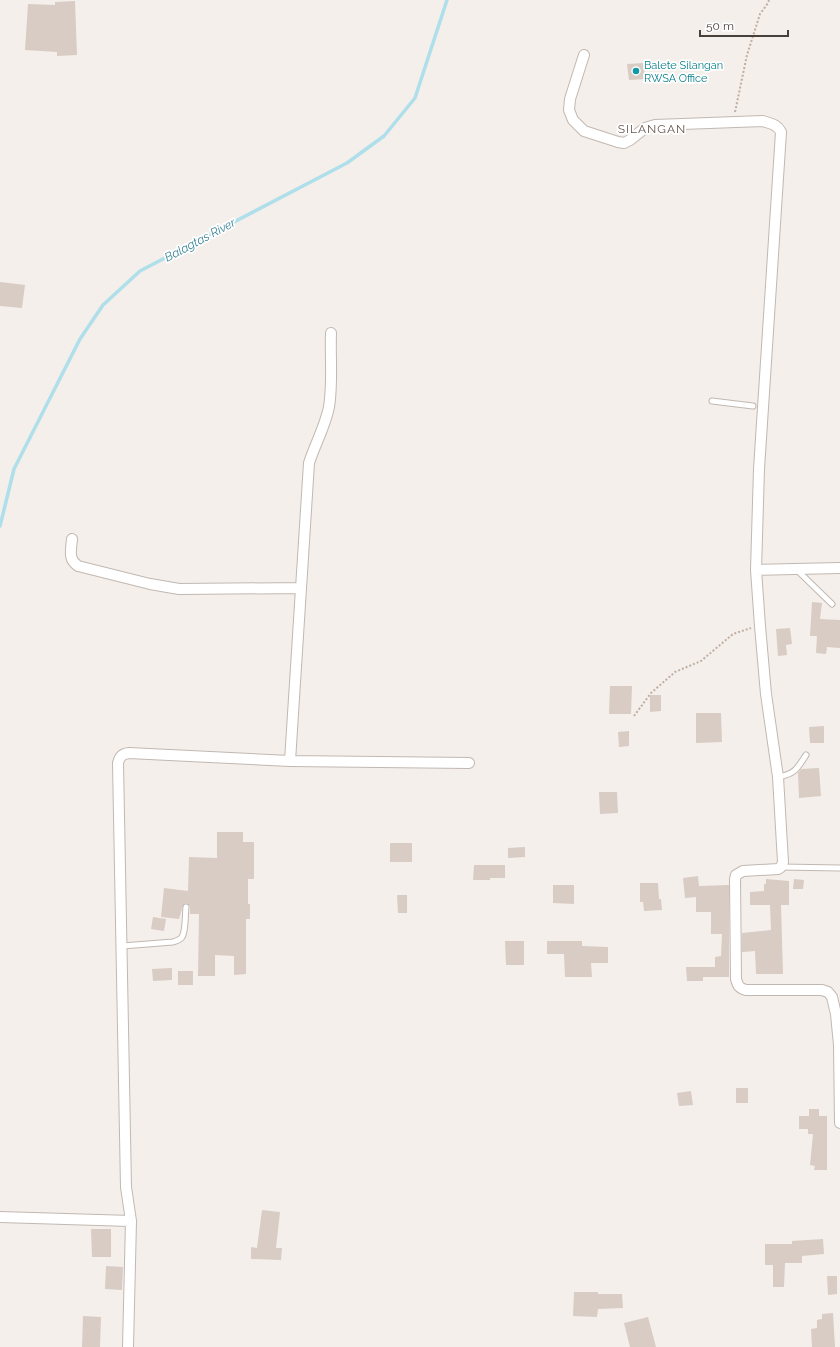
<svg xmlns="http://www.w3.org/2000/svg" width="840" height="1347" viewBox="0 0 840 1347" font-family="Raleway,sans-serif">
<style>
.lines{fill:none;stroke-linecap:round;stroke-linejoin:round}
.stream{stroke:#aedfea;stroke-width:3.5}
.building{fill:#d8ccc4}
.service-casing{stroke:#c2b8b1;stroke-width:7}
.minor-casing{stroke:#c2b8b1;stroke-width:12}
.path{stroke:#bfaea1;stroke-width:2;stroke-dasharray:2 2;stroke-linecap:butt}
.service{stroke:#fff;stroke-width:5}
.minor{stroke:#fff;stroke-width:10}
.culture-dot{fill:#0f9aa8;stroke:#fff;stroke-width:1.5}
.labels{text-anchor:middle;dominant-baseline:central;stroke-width:3.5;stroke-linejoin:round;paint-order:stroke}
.culture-label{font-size:11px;fill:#0d838f;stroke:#fff;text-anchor:start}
.neighbourhood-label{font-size:12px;letter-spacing:1px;fill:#695a52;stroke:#fff}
.water-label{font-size:12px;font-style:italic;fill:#368093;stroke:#fff}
</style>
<rect width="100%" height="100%" fill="#f4efeb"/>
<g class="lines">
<path class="stream" d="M0,526L14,469L80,339L103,305L140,271L347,163L384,136L415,98L447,0"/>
</g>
<path class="building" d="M75,1L77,55L57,56V52L25,50L28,4L55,5V2Z
M644,63L645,79L629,80L627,64Z
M0,282L25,285L22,308L0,306Z
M812,602L822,603L820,619L840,620V648L827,647L826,654L816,653L817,636H810Z
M790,628L792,644L786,645L787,655L778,656L776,629Z
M610,686H632L631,714H609Z
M650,695H661V711L650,712Z
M696,713H721L722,742L696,743Z
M824,726V743H810L809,727Z
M629,731V746L619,747L618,732Z
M819,768L821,796L799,798L798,773L801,769Z
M599,792H617L618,813L600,814Z
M217,832H243V842H254V879H248V904H250V919H246V974L234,975V956L215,955V976H198L199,914H190V906L186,903L183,905L179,919L161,917L164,888L188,891L189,857L217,858Z
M390,843H412V862H390Z
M525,847V857L508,858V848Z
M474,865H505V878H490V880H473Z
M698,876L699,886L729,885V977H703V981H687L686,967H715V957L721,956L722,934H711V912H696V897L685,898L683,878Z
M766,879L789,881V905H781L783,974H756L755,951L742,952V933L771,930L770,905H750V892L764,891V884H766Z
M794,879L804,880L803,889H793Z
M640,883H658L659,899H661L662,910L644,911L643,902H640Z
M553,885H574V904L553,903Z
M397,895H407V913H398Z
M153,917L166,919L164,931L151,929Z
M505,941H524V965H506Z
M547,941H582V946L608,947V963H591L592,977H565L564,954H547Z
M172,968V980L153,981L152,969Z
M178,971H193V985H178Z
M736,1088H748V1103H736Z
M691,1091L693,1105L679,1106L677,1093Z
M809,1109H819V1116H827V1170H814L815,1166L810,1165L813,1134H808V1129H799V1116H809Z
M262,1210L280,1212L276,1248H282L281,1260L251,1259V1247L257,1248Z
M91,1229H111V1257H92Z
M823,1239L824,1254L802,1256V1263H785L784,1287H773V1265H765V1244H792V1241Z
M106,1266L123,1267L122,1290L105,1289Z
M827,1276H837V1294L828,1295Z
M574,1292H598V1294H622L623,1308L598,1309L597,1317L573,1316Z
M833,1313L835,1347H812L811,1329L817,1328V1320L822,1319V1314Z
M83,1316L101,1317L100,1347H82Z
M648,1317L656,1347H630L624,1323Z"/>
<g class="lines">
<defs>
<path id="service" d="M712,401L753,406
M798,571L832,604
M778,777C795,774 797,769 806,755
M781,867L840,868
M122,946L173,942C176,941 180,940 182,937C186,931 185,914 186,907"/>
<path id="minor" d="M584,55L570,99L569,110L573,120L584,131L618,142L624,143L630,140L645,128L655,125L763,121C771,124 777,124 781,132L759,469L756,570L760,626L766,694L778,777L783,862L781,867L778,869L743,871L736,875L735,879L736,979C738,986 739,988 746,990H822L828,992L832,997L836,1014L839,1045L840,1123
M72,539C71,551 68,559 78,566L150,584L179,589L301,588
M756,570L840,568
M290,761L469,763
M0,1217L131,1221
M128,1347L131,1221L126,1187L118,763C120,756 122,754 129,753L290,761L309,463C315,444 325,427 329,407C333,383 330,357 331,333"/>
</defs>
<use href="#service" class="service-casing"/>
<use href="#minor" class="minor-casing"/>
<path class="path" d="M735,112L747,55L760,14L768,3L769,0
M634,716L651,693L675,672L701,661L733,634L751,628"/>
<use href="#service" class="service"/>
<use href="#minor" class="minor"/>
</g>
<circle class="culture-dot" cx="636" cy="71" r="4"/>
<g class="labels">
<g class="culture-label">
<text x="644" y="65">Balete Silangan<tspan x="644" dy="13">RWSA Office</tspan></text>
</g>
<g class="neighbourhood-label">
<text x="652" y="129">SILANGAN</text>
</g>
<g class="water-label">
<text transform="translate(200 240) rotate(-28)">Balagtas River</text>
</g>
</g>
<path d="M700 30v6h88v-6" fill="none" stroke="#473f39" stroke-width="2"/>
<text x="706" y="30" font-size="12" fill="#473f39" stroke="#ffffff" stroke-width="3" paint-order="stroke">50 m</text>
</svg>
